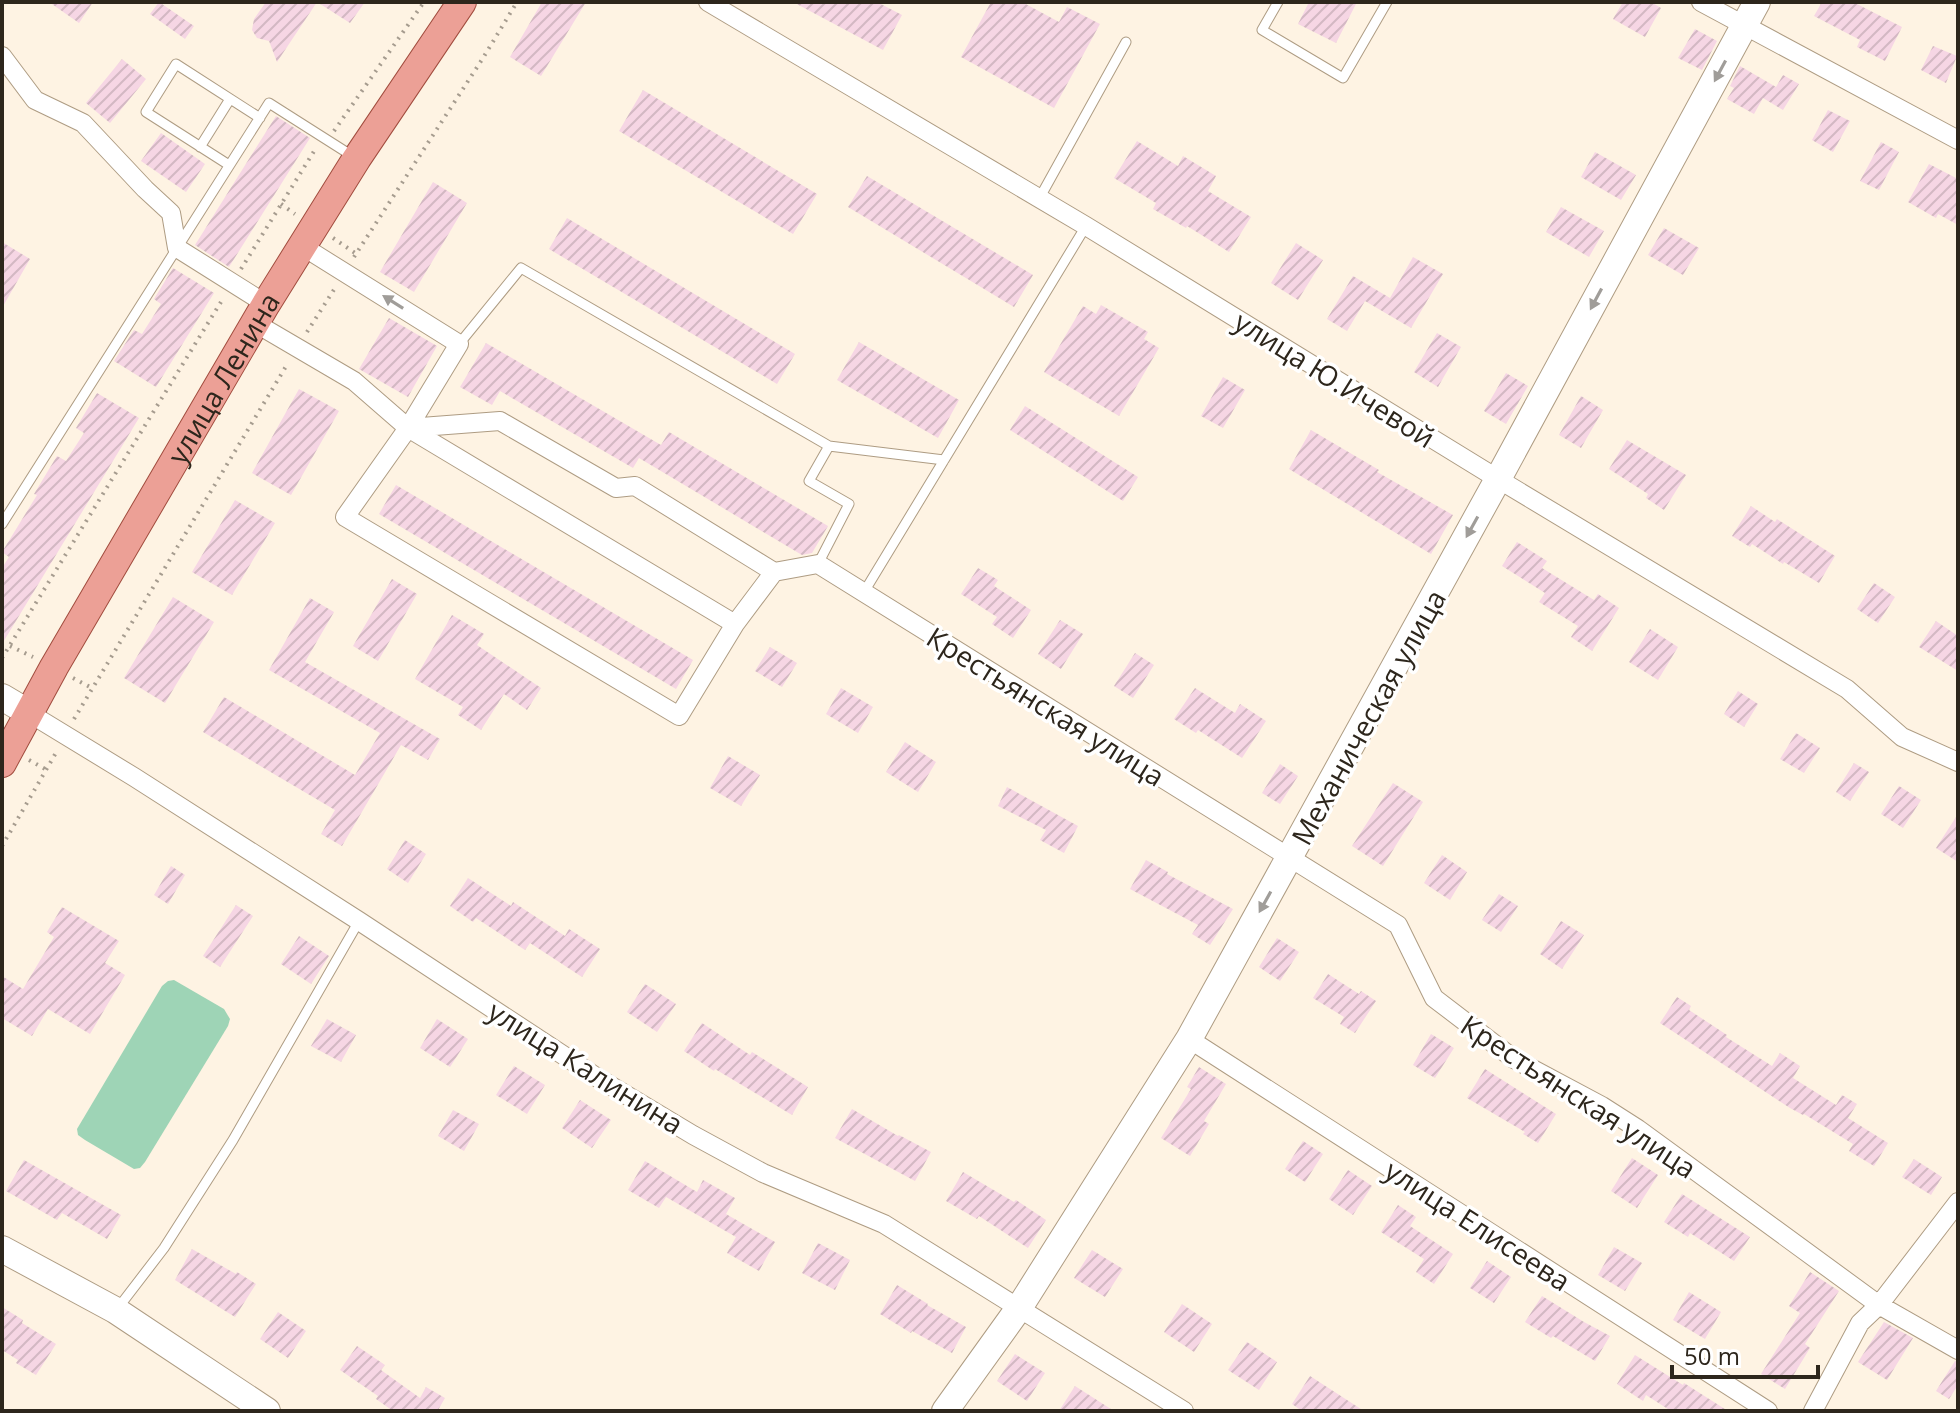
<svg xmlns="http://www.w3.org/2000/svg" width="1960" height="1413" viewBox="0 0 1960 1413" font-family="'Open Sans',sans-serif">
<style>
.garden{fill:#9ed4b6}
.building{fill:url(#building-hatch)}
.lines{fill:none;stroke-linecap:round;stroke-linejoin:round}
.lane-casing{stroke:#ae9c83;stroke-width:11}
.street-casing{stroke:#ae9c83;stroke-width:20}
.secondary-casing{stroke:#ae9c83;stroke-width:28}
.primary-casing{stroke:#a14c3e;stroke-width:30}
.path{stroke:#a69c8f;stroke-width:4;stroke-dasharray:2 6;stroke-linecap:butt}
.lane{stroke:#fff;stroke-width:9}
.street{stroke:#fff;stroke-width:18}
.secondary{stroke:#fff;stroke-width:26}
.primary{stroke:#eca096;stroke-width:28}
.oneway{fill:#a09d99}
.labels{text-anchor:middle;dominant-baseline:central;stroke-width:7;stroke-linejoin:round;paint-order:stroke}
.street-label{font-size:28px;fill:#2d261c;stroke:#fff}
</style>
<defs>
<pattern id="building-hatch" width="6" height="6" patternUnits="userSpaceOnUse" patternTransform="scale(2)"><rect width="6" height="6" fill="#f6d6e4"/><path d="M-1 1l2-2M0 6l6-6M5 7l2-2" fill="none" stroke="#d3b8c3"/></pattern>
</defs>
<rect width="100%" height="100%" fill="#fef3e3"/>
<path class="garden" d="M174,980L224,1009L230,1019L228,1026L145,1162L140,1168L134,1169L85,1140L78,1135L77,1129L162,986L168,981Z"/>
<path class="building" d="M49,2H93L79,23Z
M159,2L194,26L185,39L150,14Z
M266,2H365L350,23L317,2L277,62L269,41L257,38L252,30L254,19Z
M542,2H586L541,76L510,57Z
M793,2H877L902,15L883,50Z
M991,2H1022L1059,22L1067,7L1100,24L1054,108L961,57Z
M1309,2H1357L1336,43L1298,24Z
M1623,2H1651L1661,8L1645,37L1613,19Z
M1822,2H1853L1902,27L1885,61L1857,47L1860,40L1814,16Z
M1695,29L1717,41L1702,70L1678,58Z
M1933,46L1957,56L1946,83L1921,70Z
M122,59L146,79L110,123L86,103Z
M1740,66L1776,87L1783,75L1799,84L1783,110L1763,98L1754,114L1727,99L1734,88L1730,86Z
M643,90L817,194L793,234L619,131Z
M1828,110L1850,121L1833,152L1812,140Z
M276,116L310,138L229,267L195,245Z
M161,133L205,164L186,192L141,161Z
M1137,141L1178,166L1183,156L1216,176L1208,191L1251,217L1229,252L1187,226L1186,228L1153,209L1156,203L1114,178Z
M1881,142L1899,152L1879,190L1860,181Z
M1595,152L1636,175L1621,200L1581,177Z
M1929,164L1958,179V225L1938,214L1936,218L1908,202Z
M867,176L1033,275L1014,307L848,207Z
M433,182L467,203L414,292L380,272Z
M1561,207L1604,231L1589,257L1546,232Z
M567,218L795,354L777,384L549,249Z
M1664,228L1699,248L1683,275L1648,255Z
M2,242L30,259L2,308Z
M1296,243L1323,260L1298,300L1271,283Z
M1413,257L1443,274L1411,328L1365,301L1347,331L1327,319L1353,276L1390,298Z
M173,268L214,293L156,387L114,361L134,330L142,334L161,304L154,299Z
M1101,305L1148,332L1144,339L1159,348L1119,416L1044,372L1083,306L1096,314Z
M389,318L437,346L408,397L359,369Z
M1437,333L1461,347L1438,387L1414,372Z
M859,342L959,400L938,438L837,380Z
M486,343L661,445L669,432L828,526L812,553L802,555L639,458L633,468L500,391L492,405L460,387Z
M1506,373L1528,386L1506,424L1484,411Z
M1223,377L1245,390L1223,428L1201,416Z
M299,389L339,411L291,495L252,473Z
M97,393L139,418L2,644V568L9,557L2,552L37,495L34,494L57,456L66,461L84,433L76,428Z
M1581,396L1603,410L1581,448L1559,435Z
M1025,406L1138,477L1123,501L1010,430Z
M1311,430L1379,470L1377,472L1453,515L1431,554L1289,469Z
M1627,440L1686,475L1664,510L1646,498L1648,494L1609,469Z
M396,485L693,660L676,689L379,514Z
M235,500L275,523L232,595L192,572Z
M1751,506L1775,522L1777,519L1835,556L1819,583L1784,562L1783,564L1752,544L1750,547L1732,536Z
M1517,542L1547,561L1542,568L1594,600L1598,594L1619,608L1592,651L1571,637L1578,626L1539,602L1545,593L1502,566Z
M978,568L998,580L994,586L1031,610L1013,638L992,624L997,617L961,594Z
M392,579L417,594L378,661L353,646Z
M1874,583L1895,597L1878,623L1857,609Z
M173,597L214,622L165,703L124,678Z
M310,598L334,612L305,662L440,739L428,760L401,745L342,846L321,834L335,810L203,732L224,697L355,775L380,733L269,670Z
M452,615L484,634L477,645L541,688L527,710L504,694L481,730L458,715L463,707L415,679Z
M1060,620L1083,634L1061,669L1038,654Z
M1936,621L1958,636V671L1919,647Z
M1650,629L1678,647L1658,680L1629,662Z
M770,647L797,663L782,687L755,671Z
M1135,653L1154,665L1133,698L1114,686Z
M841,688L873,707L858,733L826,714Z
M1195,688L1235,713L1240,704L1266,721L1242,758L1198,730L1196,733L1174,719Z
M1738,691L1758,704L1744,727L1724,714Z
M1796,733L1820,748L1804,773L1780,759Z
M905,742L936,762L918,792L886,772Z
M728,756L760,775L741,806L710,788Z
M1854,763L1869,772L1850,801L1836,792Z
M1280,764L1298,776L1280,804L1262,793Z
M1393,783L1423,802L1383,866L1352,846Z
M1899,786L1921,800L1903,828L1881,814Z
M1007,787L1078,826L1064,853L1040,840L1046,830L998,806Z
M1958,814V862L1936,848Z
M405,840L426,854L408,883L387,869Z
M1442,855L1467,872L1450,900L1424,883Z
M1146,860L1168,872L1167,874L1233,909L1210,945L1192,934L1198,925L1130,889Z
M171,866L185,875L168,904L154,895Z
M468,878L511,906L513,902L565,936L569,929L600,949L582,977L530,943L525,950L476,918L473,922L450,906Z
M1499,894L1518,906L1501,932L1482,920Z
M236,905L253,916L220,967L203,956Z
M62,907L119,941L105,963L125,975L90,1034L48,1009L32,1036L2,1018V976L23,989L54,937L47,932Z
M1561,921L1584,935L1562,969L1540,954Z
M299,936L329,956L311,984L281,964Z
M1277,938L1299,952L1280,981L1259,967Z
M1328,974L1359,994L1361,991L1376,1001L1355,1033L1340,1024L1344,1017L1313,998Z
M645,984L676,1004L657,1032L627,1012Z
M1677,997L1691,1006L1689,1010L1727,1035L1726,1037L1772,1066L1780,1053L1800,1066L1793,1078L1836,1105L1842,1095L1857,1104L1848,1118L1888,1143L1874,1166L1849,1151L1853,1144L1804,1114L1803,1115L1790,1108L1660,1023Z
M327,1019L356,1035L341,1062L311,1046Z
M437,1019L468,1039L450,1067L420,1048Z
M702,1023L750,1055L752,1052L808,1087L792,1115L715,1069L714,1071L684,1051Z
M1431,1034L1454,1048L1435,1078L1413,1065Z
M514,1066L545,1085L527,1114L496,1095Z
M1199,1067L1226,1084L1204,1121L1209,1124L1190,1156L1161,1138L1191,1089L1187,1087Z
M1485,1069L1556,1114L1538,1143L1523,1134L1525,1132L1467,1098Z
M580,1100L611,1120L592,1148L562,1128Z
M852,1109L898,1136L899,1135L931,1152L915,1181L835,1138Z
M453,1110L479,1124L464,1151L438,1136Z
M1303,1141L1323,1154L1305,1182L1285,1169Z
M1632,1158L1658,1175L1637,1208L1611,1191Z
M1914,1159L1942,1177L1931,1195L1902,1177Z
M24,1160L121,1215L107,1239L62,1213L57,1220L6,1191Z
M645,1161L697,1192L703,1180L735,1198L726,1214L775,1242L759,1271L727,1253L736,1237L666,1197L659,1208L628,1190Z
M1348,1170L1372,1186L1353,1215L1329,1199Z
M963,1172L1014,1202L1016,1200L1046,1220L1028,1248L979,1216L977,1219L946,1201Z
M1682,1194L1750,1237L1734,1261L1690,1233L1688,1237L1664,1222Z
M1398,1205L1416,1217L1410,1226L1453,1254L1434,1284L1416,1272L1424,1259L1381,1232Z
M818,1243L850,1260L835,1290L802,1273Z
M1614,1247L1642,1263L1625,1291L1598,1275Z
M192,1249L236,1274L237,1272L256,1284L235,1317L175,1280Z
M1092,1250L1123,1269L1105,1297L1074,1278Z
M1487,1261L1511,1277L1494,1303L1470,1288Z
M1810,1272L1839,1291L1805,1344L1810,1348L1785,1389L1761,1374L1800,1313L1789,1306Z
M897,1285L928,1304L927,1305L966,1327L952,1353L912,1331L911,1333L880,1314Z
M1689,1292L1721,1312L1705,1339L1673,1320Z
M1542,1296L1584,1322L1610,1336L1595,1361L1553,1336L1551,1338L1525,1322Z
M1182,1304L1212,1324L1194,1352L1164,1332Z
M2,1307L23,1320L22,1323L56,1344L36,1375L16,1363L18,1360L2,1350Z
M278,1312L306,1331L288,1358L260,1339Z
M1884,1322L1913,1338L1887,1380L1858,1362Z
M1247,1342L1277,1362L1259,1390L1228,1370Z
M357,1346L385,1365L381,1370L420,1398L426,1387L445,1398L438,1410L440,1411H393L376,1399L378,1396L340,1370Z
M1015,1354L1045,1373L1027,1401L997,1381Z
M1635,1355L1683,1385L1684,1383L1728,1411H1671L1646,1395L1643,1401L1617,1384Z
M1955,1361L1958,1362V1385L1949,1399L1936,1391Z
M1310,1376L1364,1411H1302L1292,1404Z
M1075,1386L1114,1411H1059Z"/>
<g class="lines">
<defs>
<path id="lane" d="M1278,2L1262,30L1343,78L1387,2
M200,147L230,99
M229,165L146,112L176,64L260,118
M1039,199L1126,42
M459,344L521,268L829,446L809,481L849,504L818,564
M829,446L944,460
M2,524L269,103L354,157
M864,592L1086,226
M118,1308L164,1248L233,1140L359,921"/>
<path id="street" d="M708,2L1086,226L1498,479L1847,689L1902,737L1958,762
M1701,2L1958,140
M2,56L35,100L83,123L145,189L171,213L177,248L266,304
M302,246L459,344L408,428L500,421L616,488L635,486L774,572L818,564L1398,925L1434,998L1514,1059L1602,1106L1638,1129L1879,1305L1958,1350
M255,323L354,381L408,428L345,517L679,716L735,624L774,572
M408,428L735,624
M29,713L134,777L359,921L598,1078L693,1135L763,1173L884,1224L1184,1411
M1189,1039L1768,1411
M1813,1411L1860,1323L1879,1305L1958,1202"/>
<path id="secondary" d="M2,697L29,713
M2,1249L115,1310L267,1411
M945,1411L1019,1308L1189,1039L1498,479L1757,2"/>
<g id="primary">
<path id="s1" d="M2,763L54,667L266,304L357,158L462,2"/>
</g>
</defs>
<use href="#lane" class="lane-casing"/>
<use href="#street" class="street-casing"/>
<use href="#secondary" class="secondary-casing"/>
<use href="#primary" class="primary-casing"/>
<path class="path" d="M334,131L424,2
M281,204L295,214
M333,238L355,253
M354,257L483,58L517,2
M241,269L316,148
M307,332L335,288
M10,646L33,657
M2,658L224,297
M73,678L92,688
M74,719L288,363
M29,760L47,770
M2,846L57,751"/>
<use href="#lane" class="lane"/>
<use href="#street" class="street"/>
<use href="#secondary" class="secondary"/>
<use href="#primary" class="primary"/>
</g>
<defs><path id="oneway-solid" d="M-6-.8H1V-3.2L6.5 0L1 3.2V.8H-6Z" transform="scale(2)"/></defs>
<g class="oneway">
<use href="#oneway-solid" transform="translate(1720 71) rotate(118)"/>
<use href="#oneway-solid" transform="translate(1596 299) rotate(118)"/>
<use href="#oneway-solid" transform="translate(393 302) rotate(-148)"/>
<use href="#oneway-solid" transform="translate(1472 527) rotate(119)"/>
<use href="#oneway-solid" transform="translate(1265 902) rotate(119)"/>
</g>
<g class="labels">
<g class="street-label">
<text stroke="none"><textPath href="#s1" startOffset="444">улица Ленина</textPath></text>
<text transform="translate(1335 379) rotate(32)">улица Ю.Ичевой</text>
<text transform="translate(1046 706) rotate(32)">Крестьянская улица</text>
<text transform="translate(1368 717) rotate(-61)">Механическая улица</text>
<text transform="translate(586 1067) rotate(32)">улица Калинина</text>
<text transform="translate(1579 1096) rotate(33)">Крестьянская улица</text>
<text transform="translate(1478 1225) rotate(33)">улица Елисеева</text>
</g>
</g>
<rect width="1960" height="1413" fill="none" stroke="#2d261c" stroke-width="8"/>
<path d="M1672 1365v12h146v-12" fill="none" stroke="#2d261c" stroke-width="4"/>
<text x="1684" y="1365" font-size="24" fill="#2d261c" stroke="#ffffff" stroke-width="6" paint-order="stroke">50 m</text>
</svg>
